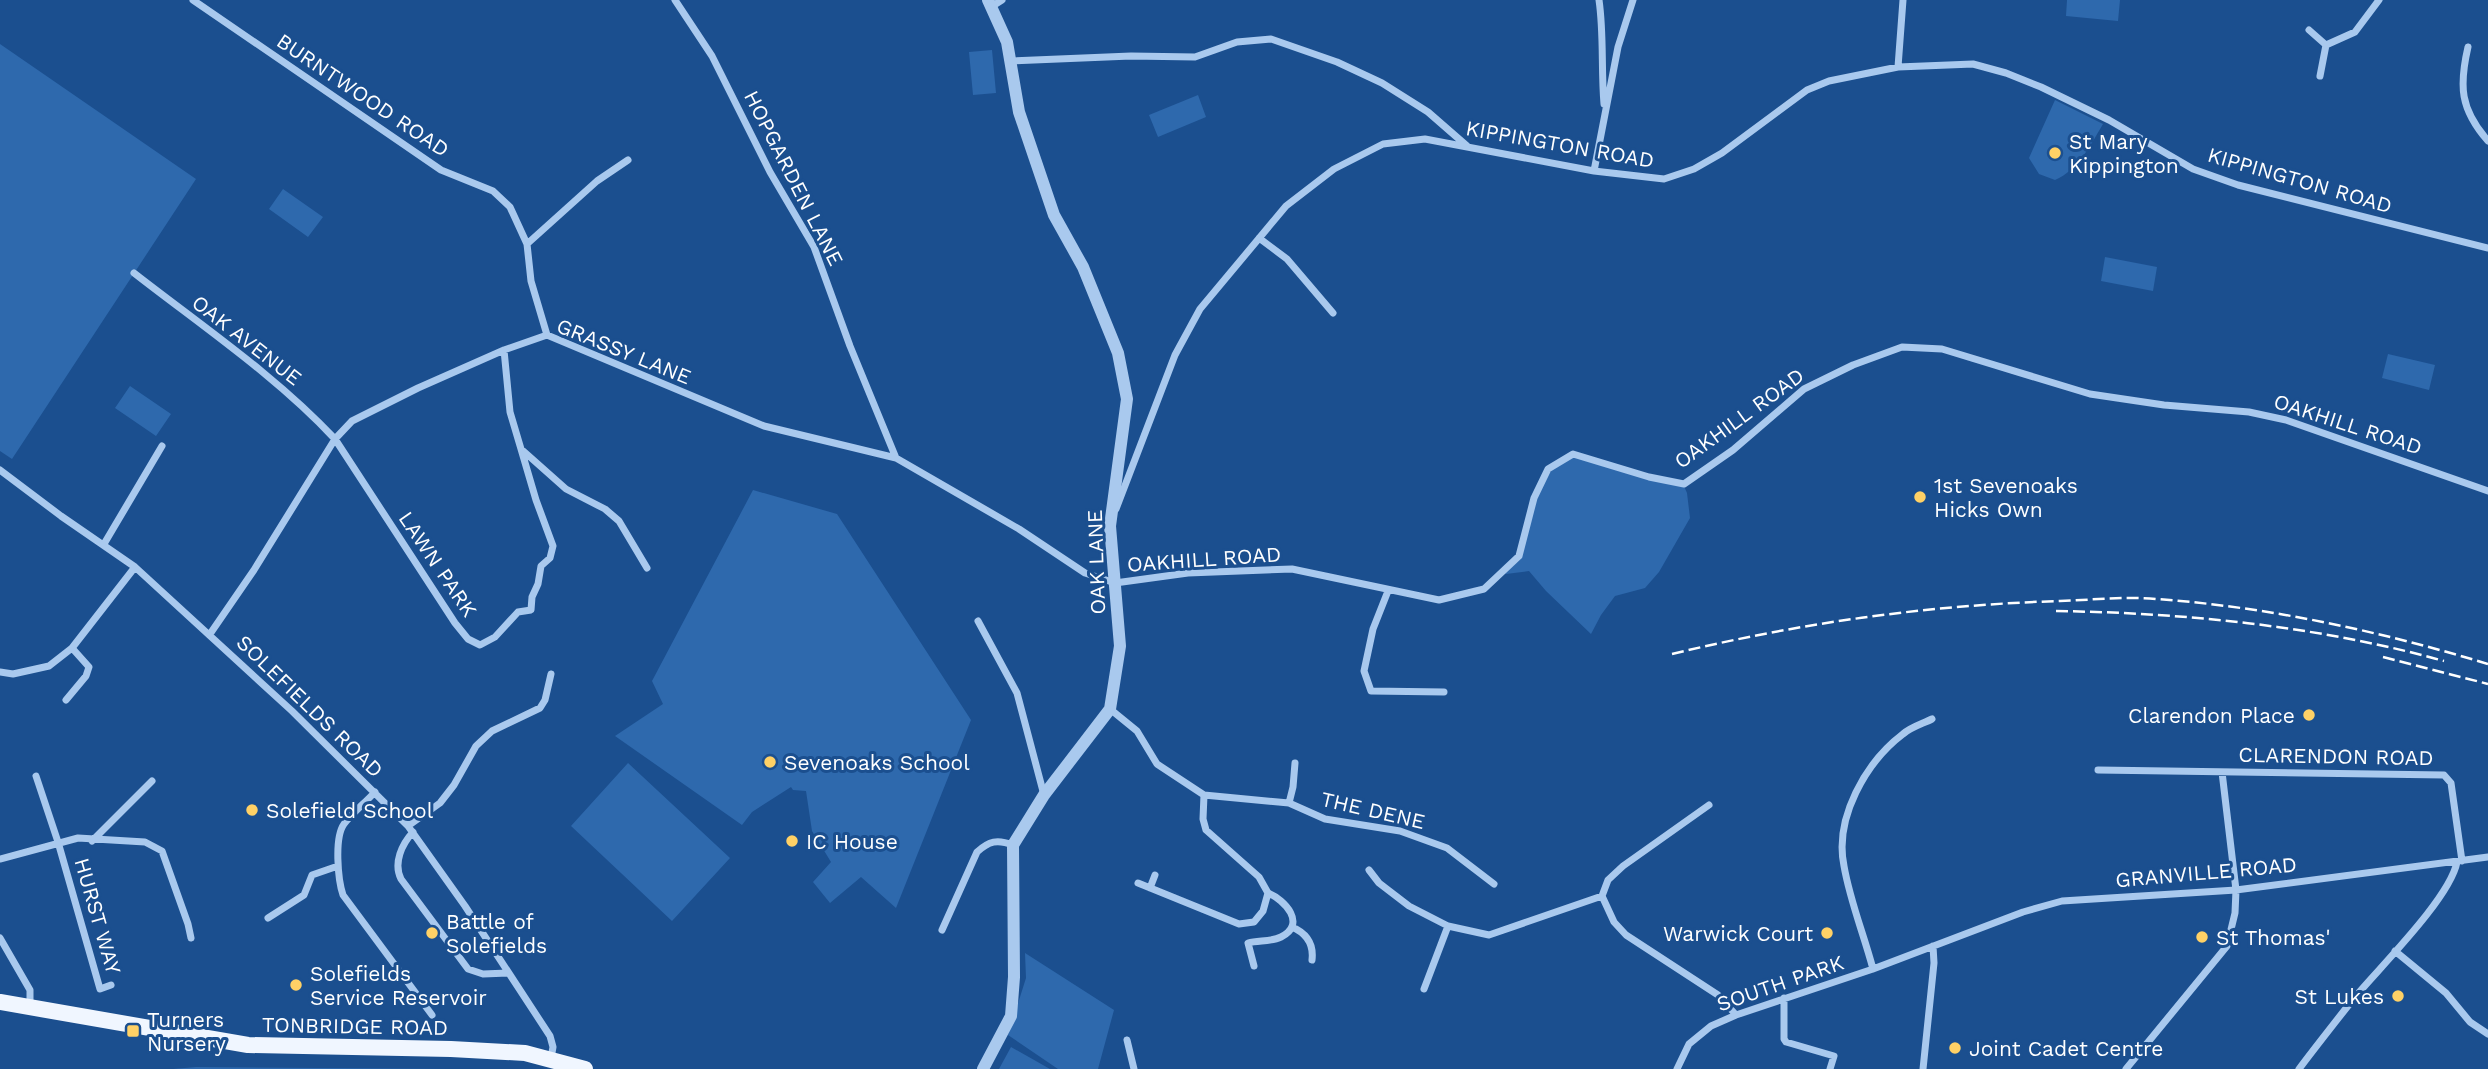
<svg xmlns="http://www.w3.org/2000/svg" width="2488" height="1069" viewBox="0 0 2488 1069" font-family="'Work Sans',sans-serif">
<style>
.green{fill:#2e69ad}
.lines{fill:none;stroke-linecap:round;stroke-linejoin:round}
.minor{stroke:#a9c9ee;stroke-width:7}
.tertiary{stroke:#a9c9ee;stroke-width:12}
.primary{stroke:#f0f6ff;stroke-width:16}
.rail{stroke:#fff;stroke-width:2.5;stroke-dasharray:12 5;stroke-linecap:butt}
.poi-dot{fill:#ffd166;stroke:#1b4f8f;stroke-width:2.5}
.labels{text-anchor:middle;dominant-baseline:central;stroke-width:6;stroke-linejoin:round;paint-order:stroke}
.street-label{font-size:21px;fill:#fff;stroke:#1b4f8f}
.poi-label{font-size:21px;fill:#fff;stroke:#1b4f8f;text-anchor:start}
</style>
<rect width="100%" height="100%" fill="#1b4f8f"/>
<path class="green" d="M2067,0H2120L2118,21L2066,16Z
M0,44L196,179L12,459L0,451Z
M992,50L996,93L973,95L969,52Z
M1198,95L1206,117L1158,137L1149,115Z
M2055,100L2103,124C2090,146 2078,170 2055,180L2039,174L2029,158Z
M283,189L323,217L308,237L269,209Z
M2105,257L2157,267L2153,291L2101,281Z
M2388,354L2435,365L2429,390L2382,378Z
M130,386L171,414L156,436L115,408Z
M1573,456L1683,484L1687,493L1690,518L1659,572L1645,588L1615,596L1601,615L1591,634L1546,591L1529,571L1506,574L1504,572L1519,557L1533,500L1547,471Z
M753,490L837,514L971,720L896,908L861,877L830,903L813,882L831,862L812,831L806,791L793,790L791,787L752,812L742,825L615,736L663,704L652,681Z
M628,763L730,858L672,921L571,826Z
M1025,953L1114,1010L1098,1069H1058L1008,1035L1026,978Z
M1011,1047L1050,1069H999Z
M196,1067L451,1069H173Z"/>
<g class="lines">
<path class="minor" d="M193,0L441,170L493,191L510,207L527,244L531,281L547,335
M675,0L712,56L770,172L814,247L850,346L896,458
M1599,0C1604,34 1601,69 1604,104
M991,7L1002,0
M2309,30L2326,45L2355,32L2379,0
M2468,47C2459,86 2460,109 2488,141
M1012,61L1131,56L1195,57L1237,42L1271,39L1337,62L1382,83L1428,112L1467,146
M1898,67L1903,0
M2320,76L2326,45
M1594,171L1618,47L1633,0
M1259,238L1287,259L1333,313
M527,244L597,181L628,160
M134,273C202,326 276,376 335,439L455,623L468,639L480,645L495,637L518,612L531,610L532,597L538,584L541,566L550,558L553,546L536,500L521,449
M504,350L510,412L521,449L566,489L605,509L619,521L647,568
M0,470L61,516L135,567L292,711L408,826L465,906L550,1036L553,1047L551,1058
M1116,509L1175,355L1200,309L1286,206L1334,169L1383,144L1425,139L1594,171L1664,179L1694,169L1722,153L1807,90L1829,81L1898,67L1973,64L2006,73L2041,87L2109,120L2193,169L2238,185L2488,248
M104,544L162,446
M1388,591L1373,629L1364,671L1371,691L1444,692
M978,621L1017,693L1044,795
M210,634L254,570L335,439L352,421L418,388L504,350L547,335L764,426L896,458L1019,529L1085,573L1115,583L1188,573L1292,569L1439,600L1484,589L1519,556L1534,498L1548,469L1573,454L1649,477L1684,484L1733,450L1804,389L1853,365L1902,347L1942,349L2090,394L2164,405L2249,412L2286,420L2488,491
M0,672L13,674L49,666L72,648L135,567
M66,700L86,676L89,667L72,648
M1110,709L1137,731L1157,764L1204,795L1289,803L1325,819L1400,831L1447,848L1494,884
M2098,770L2444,775L2451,783L2462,861
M36,776L58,842L100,989L111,985
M375,792C365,803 352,813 344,824C334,838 338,880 343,895L432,1015
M1289,803L1293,787L1295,763
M408,826L440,803L454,785L476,746L492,731L540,708L545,700L551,674
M413,832C402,844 393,863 401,879L468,969L483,974L508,973
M92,841L152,781
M0,859L78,838L145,842L162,851L188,924L191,938
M1369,870L1379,883L1409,906L1448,926L1489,935L1602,896L1608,880L1623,866L1709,805
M1138,883L1239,924L1254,922L1263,911L1268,893L1259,877L1206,830L1203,819L1204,795
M1150,888L1155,875
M1602,896L1614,922L1626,935L1718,995L1736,1015
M268,918L304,895L312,875L338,866
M1292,927C1306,933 1314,943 1312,960
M942,930L977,852C989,841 997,839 1013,845
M0,938L30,990V1006
M2395,951L2446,993L2470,1022L2488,1034
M1254,966L1248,943C1258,940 1271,942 1281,937C1307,924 1285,900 1268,893
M1873,969C1864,935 1850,901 1844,866C1834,818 1866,762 1903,734C1911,727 1922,724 1932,719
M1424,989L1448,926
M1784,998V1039L1786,1042L1834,1056L1830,1069
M1127,1040L1134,1069
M1677,1069L1689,1044L1711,1026L1736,1015L1873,969L2023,912L2062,901L2236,890L2488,857
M1923,1069L1934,963L1933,946
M2126,1069L2227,946L2235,913L2236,890L2222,772
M2299,1069C2317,1045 2336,1021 2355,997C2381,966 2450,898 2457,862"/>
<path class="tertiary" d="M983,1069L1011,1016L1014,977L1013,845L1044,795L1110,709L1120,646L1110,526L1127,399L1118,353L1083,267L1054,215L1019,112L1007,42L988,0"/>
<path class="primary" d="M0,1002L248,1045L451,1049L525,1053L585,1069"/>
<path class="rail" d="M2056,611C2186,613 2318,626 2444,661
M1672,654C1800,623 1928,605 2060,601C2092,600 2124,596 2156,599C2269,607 2379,631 2488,664
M2383,657L2488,684"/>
</g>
<g class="poi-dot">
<circle cx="2055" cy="153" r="7"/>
<circle cx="1920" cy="497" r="7"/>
<circle cx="2309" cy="715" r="7"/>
<circle cx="770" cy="762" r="7"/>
<circle cx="252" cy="810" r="7"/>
<circle cx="792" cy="841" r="7"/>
<circle cx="432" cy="933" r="7"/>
<circle cx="1827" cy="933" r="7"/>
<circle cx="2202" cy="937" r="7"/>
<circle cx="296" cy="985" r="7"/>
<circle cx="2398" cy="996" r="7"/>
<rect x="126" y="1024" width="14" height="14" rx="3.5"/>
<circle cx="1955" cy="1048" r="7"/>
</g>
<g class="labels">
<g class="street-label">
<text transform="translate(363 95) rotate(34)">BURNTWOOD ROAD</text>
<text transform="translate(1560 144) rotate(10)">KIPPINGTON ROAD</text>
<text transform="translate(794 178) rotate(63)">HOPGARDEN LANE</text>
<text transform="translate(2300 180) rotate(16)">KIPPINGTON ROAD</text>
<text transform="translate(247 340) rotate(38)">OAK AVENUE</text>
<text transform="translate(624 351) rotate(22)">GRASSY LANE</text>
<text transform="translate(1739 418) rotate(-36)">OAKHILL ROAD</text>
<text transform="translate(2348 424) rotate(18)">OAKHILL ROAD</text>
<text transform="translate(1204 559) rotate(-4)">OAKHILL ROAD</text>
<text transform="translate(1096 562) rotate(-92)">OAK LANE</text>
<text transform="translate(438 564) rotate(56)">LAWN PARK</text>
<text transform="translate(310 706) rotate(44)">SOLEFIELDS ROAD</text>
<text transform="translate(2336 756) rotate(1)">CLARENDON ROAD</text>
<text transform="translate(1373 810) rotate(13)">THE DENE</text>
<text transform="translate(2206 872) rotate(-5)">GRANVILLE ROAD</text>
<text transform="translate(98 916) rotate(74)">HURST WAY</text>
<text transform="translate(1780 983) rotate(-19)">SOUTH PARK</text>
<text transform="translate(355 1026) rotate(1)">TONBRIDGE ROAD</text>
</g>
<g class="poi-label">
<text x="2069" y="141">St Mary<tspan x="2069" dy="24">Kippington</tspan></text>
<text x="1934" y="485">1st Sevenoaks<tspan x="1934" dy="24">Hicks Own</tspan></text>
<text x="2295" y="715" text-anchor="end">Clarendon Place</text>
<text x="784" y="762">Sevenoaks School</text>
<text x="266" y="810">Solefield School</text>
<text x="806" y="841">IC House</text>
<text x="446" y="921">Battle of<tspan x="446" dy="24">Solefields</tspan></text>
<text x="1813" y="933" text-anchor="end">Warwick Court</text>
<text x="2216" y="937">St Thomas'</text>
<text x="310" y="973">Solefields<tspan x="310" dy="24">Service Reservoir</tspan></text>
<text x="2384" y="996" text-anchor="end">St Lukes</text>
<text x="147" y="1019">Turners<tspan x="147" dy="24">Nursery</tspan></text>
<text x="1969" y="1048">Joint Cadet Centre</text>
</g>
</g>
</svg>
